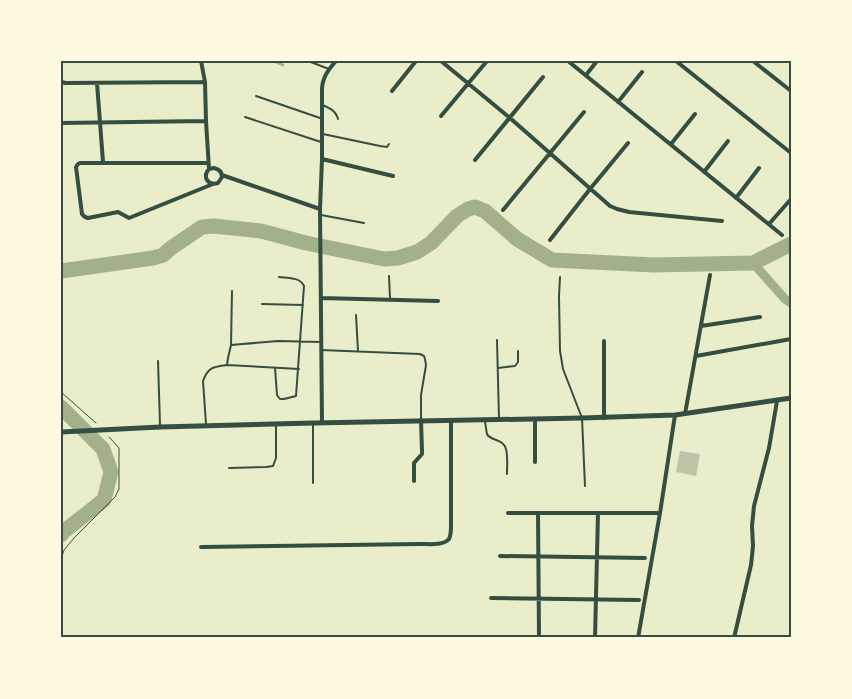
<svg xmlns="http://www.w3.org/2000/svg" width="852" height="699" viewBox="0 0 852 699" font-family="Bitter,serif">
<style>
.lines{fill:none;stroke-linecap:round;stroke-linejoin:round}
.stream{stroke:#a3b18a;stroke-width:2.5}
.canal{stroke:#a3b18a;stroke-width:9}
.river{stroke:#a3b18a;stroke-width:15}
.building{fill:#bcc5a7}
.path{stroke:#344e41;stroke-width:1}
.service{stroke:#344e41;stroke-width:2}
.minor{stroke:#344e41;stroke-width:4}
.tertiary{stroke:#344e41;stroke-width:5}
.neatline{fill:none;stroke:#344e41;stroke-width:2}
</style>
<rect width="100%" height="100%" fill="#e9edc9"/>
<g class="lines">
<path class="stream" d="M274,61L283,65"/>
<path class="canal" d="M753,263L785,299L791,303"/>
<path class="river" d="M61,271L153,258L163,255L171,248L202,227L214,226L261,231L306,243L384,259L398,258L417,252L431,243L457,216L468,209L475,207L485,211L517,239L552,260L654,265L753,263L791,244
M61,407L103,449L111,472L104,500L63,532L61,535"/>
</g>
<path class="building" d="M680,451L700,454L696,476L676,472Z"/>
<g class="lines">
<path class="path" d="M61,392L96,423
M61,560L64,550L74,538L115,497L119,489V448L109,437"/>
<path class="service" d="M308,61L329,69
M256,96L320,118
M322,105C330,108 336,111 338,119
M245,117L321,142
M323,134L380,146L387,147L389,144
M321,215L364,223
M389,276L390,298
M560,277L559,296L560,351L563,369L582,418L585,486
M262,304L303,305
M356,315L358,351
M497,340L499,419
M231,345L232,291
M321,350L420,354L424,356L425,359L426,365L421,395V420
M158,361L160,425
M227,365L299,369
M275,368L277,395L280,399H284L296,396L304,286C300,277 288,278 279,277
M498,368L515,366L518,362V351
M485,422C486,425 486,431 487,434C490,441 503,438 506,449C508,456 507,466 507,474
M206,424L203,381C208,367 213,367 227,365L228,358L231,345L278,341L321,342
M229,468L266,467L273,466L276,458V424
M313,483V425"/>
<path class="minor" d="M201,61L205,82L206,121L209,169C202,177 208,186 218,183L222,177C222,172 219,169 214,168L209,169
M441,61L510,118L610,206L617,209L629,212L722,221
M568,61L782,235
M676,61L791,153
M753,61L791,91
M586,75L597,61
M61,80L62,82L65,83L205,82
M97,83L103,162
M392,91L416,61
M618,102L642,72
M441,116L487,61
M61,123L206,121
M671,144L695,114
M322,159L393,176
M475,160L543,77
M208,163H80L78,164L76,167L82,214L85,217L88,218L118,212L129,218L213,184
M704,172L728,141
M222,175L320,209
M736,198L759,168
M503,210L584,112
M769,224L791,199
M550,240L590,189L628,143
M321,298L438,301
M701,326L760,317
M696,356L791,339
M685,414L710,275
M604,418V341
M535,419V462
M322,423L320,209L322,159V90C322,78 328,70 336,61
M414,481V463L422,454V451L421,420
M508,513H660
M538,513L539,638
M201,547L420,544C428,544 443,546 449,539C451,535 451,530 451,526V420
M500,556L645,558
M491,598L639,600
M595,638L598,513
M638,638L660,513L675,415
M734,638L751,565L753,546L752,526L754,506L769,448L777,401"/>
<path class="tertiary" d="M61,432L160,427L313,423L582,418L675,415L791,398"/>
</g>
<rect width="852" height="699" fill="none" stroke="#fefae0" stroke-width="125"/>
<rect x="62" y="62" width="728" height="574" class="neatline"/>
</svg>
